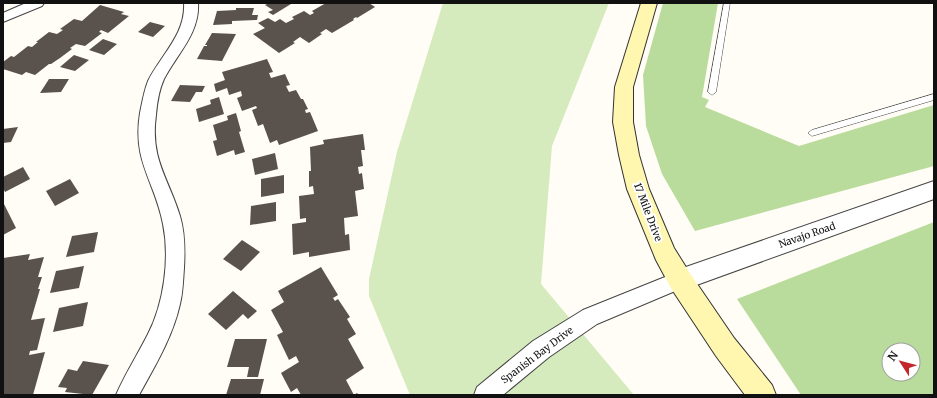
<svg xmlns="http://www.w3.org/2000/svg" width="937" height="398" viewBox="0 0 937 398" font-family="Merriweather,serif">
<style>
.green{fill:#d5ebbd}
.forest{fill:#b9dc9c;fill-rule:evenodd}
.building{fill:#5a524d}
.lines{fill:none;stroke-linecap:round;stroke-linejoin:round}
.service-casing{stroke:#444;stroke-width:1}
.minor-casing{stroke:#444;stroke-width:2}
.tertiary-casing{stroke:#444;stroke-width:2}
.secondary-casing{stroke:#333;stroke-width:2}
.service{fill:#fff;fill-rule:evenodd}
.minor{fill:#fff;fill-rule:evenodd}
.tertiary{fill:#fff;fill-rule:evenodd}
.secondary{fill:#fff6b0;fill-rule:evenodd}
.labels{text-anchor:middle;dominant-baseline:central;stroke-width:4;stroke-linejoin:round;paint-order:stroke}
.street-label{font-size:10px;fill:#111;stroke:#fff}
</style>
<rect width="100%" height="100%" fill="#fffdf5"/>
<path class="green" d="M443,3H609L552,146L541,284L634,395H410L369,296V279L397,152Z"/>
<path class="forest" d="M663,3H718L702,97L709,100L705,107L799,146L934,105V166L695,231L662,174L646,126L643,75Z
M934,222V395H801L737,299ZM889,350H913V374H889Z"/>
<path class="building" d="M269,3H289L291,4L273,15L268,12L273,10L265,5Z
M326,3L328,4L331,3H369L375,7L357,18L356,17L353,19L354,20L332,33L326,29L320,33L322,34L309,43L300,37L293,42L295,43L279,53L253,34L265,28L258,23L268,18L275,22L280,19L286,23L294,19L292,17L304,11L310,15L314,13L312,11Z
M100,5L124,12L121,14L129,16L108,33L101,30L99,32L102,33L85,46L76,44L70,48L72,49L60,58L51,64H49L35,75L26,72L22,75L3,69V62L11,56L14,57L28,46L32,47L38,42H36L49,32L57,34L63,30L60,29L74,19L82,21Z
M236,8H254L252,15H258L257,20L232,21V24L213,25L217,11L236,10Z
M150,22L165,26L153,37L138,32Z
M212,33L236,34L222,61L197,59L204,46H207V45H205Z
M103,39L117,44L104,55L89,50Z
M74,55L89,60L75,71L60,67Z
M267,59L273,72L269,73L271,78L285,74L290,85L286,86L289,92L296,90L301,99H303L308,109L305,110L306,113L310,112L318,131L279,145L277,140L270,143L263,124L258,126L252,110L257,108L256,106L242,111L237,98L242,96L241,91L229,95L227,88L216,92L214,84L225,80L222,72Z
M49,79H69L61,92L40,93Z
M180,85L205,86L202,92H196L190,102L171,101Z
M219,97L224,114L199,122L196,109L211,104L210,100Z
M236,113L241,131L239,132L245,152L235,155L234,150L217,156L213,141L217,140L213,125L228,120L227,116Z
M18,127L11,142L3,143V129Z
M363,134L365,150H361L363,166L358,167L359,174L362,173L364,189L355,191L358,216L344,218L345,235L349,234L350,250L309,257V252L293,255L292,224L306,222V218L300,219L299,196L314,194L313,186L309,187V171H311L310,147L324,144L323,140Z
M275,153L278,169L255,175L252,159Z
M23,167L30,179L5,192L3,188V177Z
M284,175V193L261,197V179Z
M70,179L79,193L55,206L46,191Z
M276,202V221L250,225L251,206Z
M4,204L16,228L3,235V205Z
M98,232L94,252L66,257L72,236Z
M242,240L260,252L241,271L223,259Z
M30,254L28,260L44,257L38,277H42L38,289H40L31,320L45,318L37,350L30,351L29,355L45,352L33,395H3V258Z
M84,266L79,288L50,293L56,271Z
M321,267L338,295L333,298L335,301L338,299L350,317L347,319L356,334L348,339L364,368L346,380L354,395L357,393L359,395H301L297,388L291,392L281,373L299,362L296,356L289,360L277,335L283,332L271,310L284,302L278,291Z
M233,291L257,311L248,319L243,314L226,330L208,314Z
M88,302L83,326L53,332L59,308Z
M235,339H267L258,377H247L249,367H227Z
M83,361L109,365L92,395L65,392L67,388L58,387L68,369L77,371Z
M231,379H264L260,395H226Z"/>
<g class="lines">
<defs>
<path id="service" d="M724,3H730L716,92L712,95L708,92Z
M934,94V100L812,136L808,133L812,130Z"/>
<path id="minor" d="M26,3H44L42,6L3,22V13Z
M184,3H198C200,33 177,54 164,79C159,90 157,103 156,115C150,159 168,177 180,216C185,233 185,250 184,268C183,280 183,292 180,304C173,336 155,366 139,395H116C125,374 138,354 148,334C164,303 170,258 163,224C155,181 132,162 140,113C142,103 144,91 148,81C161,55 186,34 184,3Z
M680,271L687,274L690,280L687,286L597,324L549,357L503,395H474L477,387L533,341L583,310Z"/>
<path id="tertiary" d="M934,181V199L680,291L671,288L668,280L671,272L680,269Z"/>
<path id="secondary" d="M641,3H657L633,87V122L639,155L649,189L674,248L689,272L734,338L772,385L776,395H745L716,356L671,288L656,260L627,189L619,155L613,122L615,87Z"/>
</defs>
<use href="#service" class="service-casing"/>
<use href="#minor" class="minor-casing"/>
<use href="#tertiary" class="tertiary-casing"/>
<use href="#secondary" class="secondary-casing"/>
<use href="#service" class="service"/>
<use href="#minor" class="minor"/>
<use href="#tertiary" class="tertiary"/>
<use href="#secondary" class="secondary"/>
</g>
<g class="labels">
<g class="street-label">
<text transform="translate(648 212) rotate(69)">17 Mile Drive</text>
<text transform="translate(807 235) rotate(-19)">Navajo Road</text>
<text transform="translate(537 355) rotate(-37)">Spanish Bay Drive</text>
</g>
</g>
<rect width="937" height="398" fill="none" stroke="#111111" stroke-width="8"/>
<g transform="translate(901 362) rotate(306)"><circle r="19" fill="#ffffff" stroke="#a0a0a0"/>
<path d="M0-3L7 15L0 10L-7 15Z" fill="#c4262e"/>
<text y="-6" font-size="11" font-weight="bold" text-anchor="middle" fill="#111111">N</text>
</g>
</svg>
